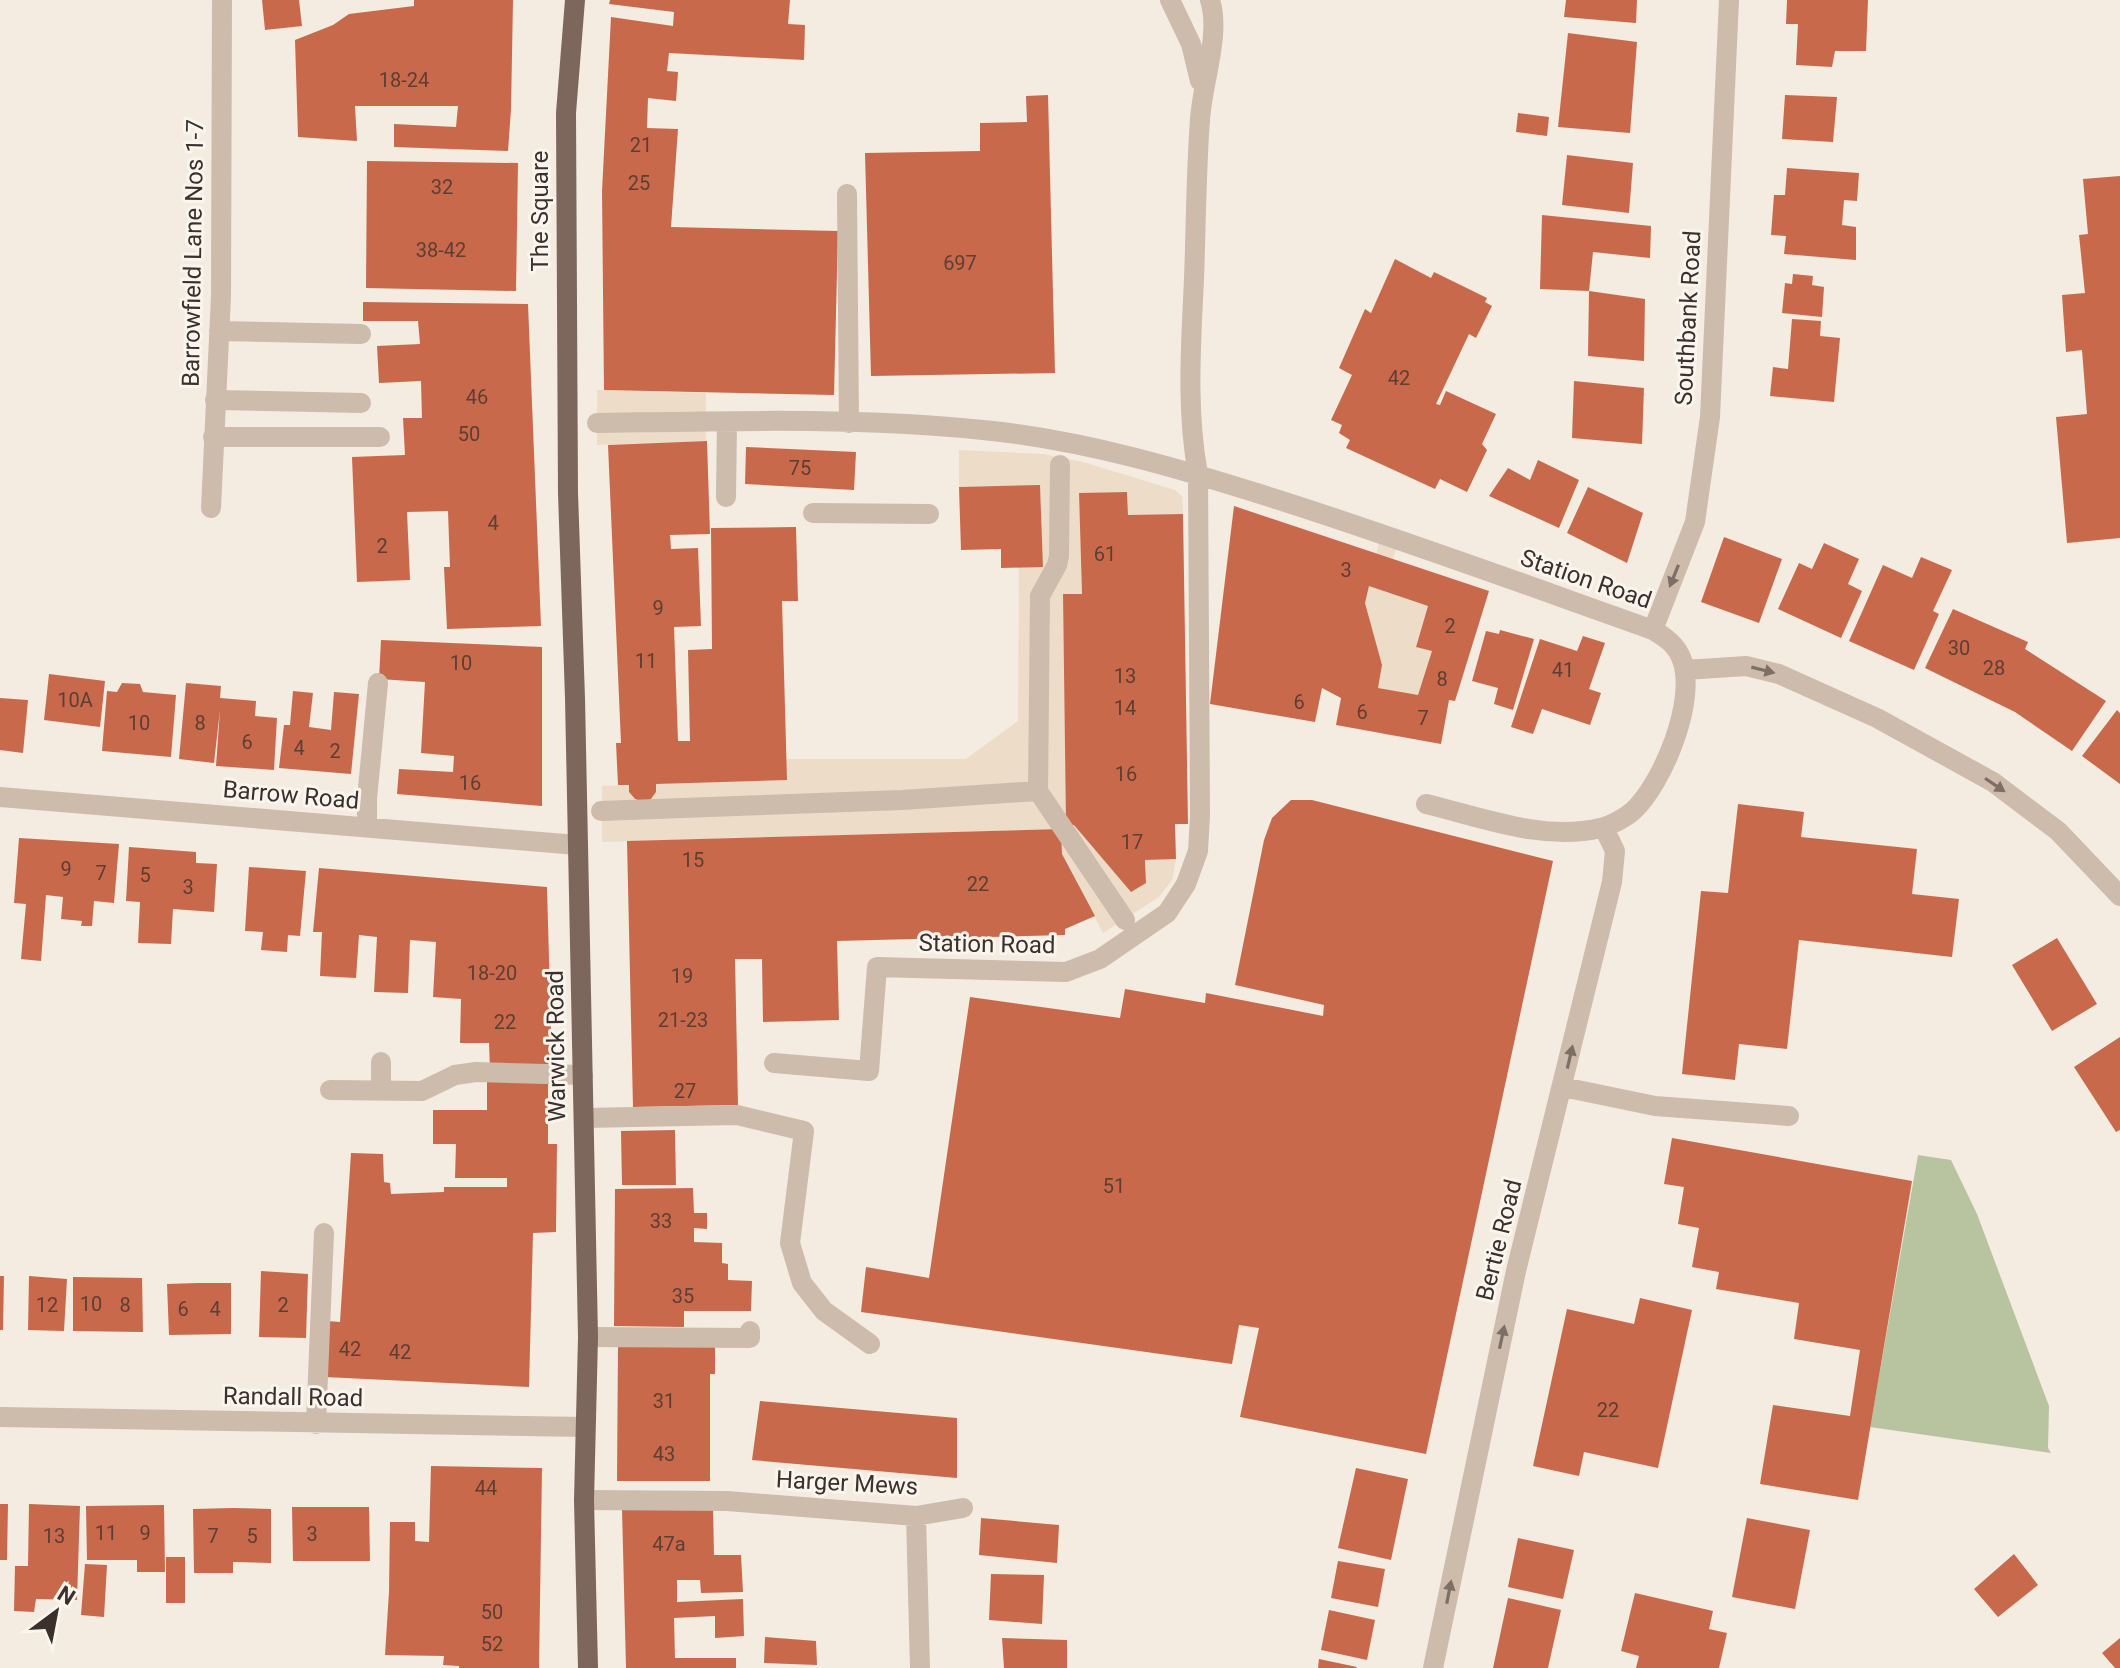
<svg xmlns="http://www.w3.org/2000/svg" width="2120" height="1668" viewBox="0 0 2120 1668" font-family="Roboto,sans-serif">
<style>
.green{fill:#b8c4a0}
.plaza{fill:#ecdcc8}
.building{fill:#c8694b;fill-rule:evenodd}
.lines{fill:none;stroke-linecap:round;stroke-linejoin:round}
.minor{stroke:#cdbbac;stroke-width:20}
.major{stroke:#7d675c;stroke-width:20}
.oneway{fill:#7d6f65}
.labels{text-anchor:middle;dominant-baseline:central;stroke-width:6;stroke-linejoin:round;paint-order:stroke}
.number-label{font-size:20px;fill:#5e3e33}
.street-label{font-size:24px;fill:#3b302b;stroke:#fbf5ee}
</style>
<rect width="100%" height="100%" fill="#f4ebe1"/>
<path class="green" d="M1918,1155L1951,1160L1977,1214L2049,1406L2048,1448L2051,1453L1870,1427Z"/>
<path class="plaza" d="M597,390L706,393V441L597,445Z
M959,450L1043,454L1083,462L1175,490L1182,496L1183,514L1128,515L1127,492L1079,493L1082,594L1063,595L1066,824L1074,825L1146,883L1145,860L1176,859L1172,880L1159,897L1103,933L1062,854L1060,829L602,842V786L629,785V792L634,799L643,802L651,799L656,792V784L786,780V759H966L1018,721L1019,568L1043,566L1040,485L959,487Z
M1381,534L1399,540L1383,591L1428,606L1416,646L1432,651L1418,695L1405,693L1398,737L1381,734L1389,690L1378,688L1382,665L1365,603Z"/>
<path class="building" d="M262,0H299L302,26L265,30Z
M414,0H513L511,109L508,151L394,147V124L456,127L458,106H355L357,141L298,137L295,40L333,25L349,14L414,6Z
M610,0H790L788,24L805,25L804,60L669,53L667,71L678,72L676,101L648,98L647,128L678,129L671,227L838,231L834,395L604,390L602,191L611,17L673,26L674,12L609,4Z
M1566,0H1637L1636,23L1564,17Z
M1787,0H1868L1866,51H1835L1832,67L1796,65L1798,24H1786Z
M1568,33L1637,42L1630,133L1558,127Z
M1048,95L1055,373L871,376L865,153L980,151V123L1027,122L1026,96Z
M1785,95L1837,97L1833,142L1782,139Z
M1518,113L1549,117L1547,136L1516,132Z
M1567,155L1633,163L1629,213L1562,205Z
M367,161L518,163L516,291L366,288Z
M1787,168L1859,173L1857,201L1844,200L1842,225L1856,227V260L1784,254L1786,236L1771,235L1774,195H1785Z
M2120,176V538L2067,543L2056,417L2087,414L2082,350L2066,352L2062,295L2085,293L2079,235L2088,234L2083,179Z
M1542,215L1651,226L1650,258L1593,252L1589,291L1645,299L1644,361L1588,356L1589,291L1540,289Z
M1395,259L1431,278L1434,272L1487,298L1485,302L1492,306L1476,338L1469,334L1436,404L1440,405L1446,391L1496,414L1482,444L1487,450L1467,492L1440,479L1435,489L1346,448L1350,440L1339,433L1342,425L1331,420L1352,375L1339,368L1365,309L1371,313Z
M1793,274L1813,276L1812,285L1824,287L1822,317L1782,313L1785,283L1792,284Z
M363,302L528,304L541,626L447,629L444,567H450L448,511L407,512L410,580L357,582L352,457L405,455L403,418H422L421,381L379,383L377,346L420,344L418,321H363Z
M1792,319L1821,321L1820,336L1840,338L1834,402L1770,396L1773,367L1788,369Z
M1574,381L1644,388L1642,444L1572,438Z
M707,441L710,534L670,535L671,549L698,548L701,626L674,627L678,741H690L688,650L712,649L711,528L796,527L798,601H782L787,780L656,784V792L651,799L643,802L635,799L629,792V785H618L616,743H621L608,445Z
M746,447L856,452L854,490L745,484Z
M1538,460L1579,480L1559,528L1489,496L1508,468L1530,480Z
M1040,485L1043,567L1001,568V549L961,550L959,487Z
M1588,487L1643,513L1627,563L1567,533Z
M1127,492L1128,515L1183,514L1188,824H1175L1176,859L1145,860L1146,883L1131,892L1074,825H1066L1063,594H1082L1079,493Z
M1234,506L1489,591L1455,701L1449,700L1441,744L1336,725L1341,698L1322,688L1315,722L1210,704ZM1369,586L1428,606L1416,647L1432,651L1418,695L1378,688L1382,665L1365,603Z
M1724,537L1782,559L1759,623L1701,602Z
M1824,543L1859,559L1848,584L1862,591L1841,638L1778,609L1799,563L1812,569Z
M1921,557L1952,570L1933,611L1939,614L1914,670L1849,641L1883,565L1912,578Z
M1953,609L2028,642L2025,649L2106,701L2072,751L2015,712L1925,668Z
M1500,630L1534,639L1513,710L1494,704L1498,688L1472,681L1486,631L1499,634Z
M1583,636L1605,643L1589,689L1601,693L1590,725L1542,709L1533,734L1511,727L1540,639L1577,651Z
M381,640L542,647V806L397,794L399,769L453,772L454,756L421,753L425,682L379,679Z
M49,674L105,681L100,727L44,720Z
M122,683L140,684L143,692L176,695L171,757L102,751L107,691L117,692Z
M186,683L221,686L220,698L256,701L255,716L277,718L274,770L216,766L220,710L214,763L179,759Z
M293,691L313,693L309,727L331,730L334,692L359,694L351,774L279,768L284,725H290Z
M0,698L28,700L23,753L0,750Z
M2117,710L2120,713V784L2082,756Z
M1291,800H1312L1553,861L1426,1454L1240,1417L1259,1328L1239,1325L1232,1364L861,1312L866,1267L929,1278L970,997L1120,1018L1125,989L1205,1003L1206,993L1323,1016L1324,1005L1235,985L1264,840L1272,818Z
M1738,804L1804,812L1801,837L1917,849L1912,894L1959,899L1952,957L1799,940L1787,1049L1739,1044L1735,1080L1682,1074L1701,891L1728,893Z
M1061,829L1062,854L1095,916L1065,929V935L837,941L839,1020L763,1022L762,959H735L738,1105L633,1107L627,841Z
M19,838L119,844L114,903L94,901L92,926H81L82,921L61,919L63,897L46,895L41,961L21,959L26,904L14,903Z
M129,847L196,852V863L217,864L214,912L173,909L171,944L138,943L140,902L126,901Z
M249,867L306,871L300,936L288,935L287,952L261,950L263,932L245,931Z
M319,868L547,887L552,1067L490,1069L489,1043H460L461,999L433,997L436,942L410,940L408,993L374,992L377,937L359,935L356,978L320,976L322,932H313Z
M2057,938L2097,1004L2052,1031L2012,965Z
M2120,1037V1130L2116,1132L2074,1067Z
M487,1079L548,1080V1144H557L556,1232L533,1233L529,1387L325,1377L327,1321L340,1322L351,1153L383,1154L384,1182L390,1183L391,1194L444,1192V1187H507V1178H455L456,1144H433V1110H487Z
M675,1130L676,1185H622L621,1131Z
M1672,1138L1912,1181L1858,1500L1760,1484L1773,1405L1850,1416L1860,1350L1794,1339L1799,1303L1716,1289L1719,1272L1692,1267L1699,1228L1678,1224L1684,1187L1664,1184Z
M693,1188L694,1213H707V1229L694,1228V1242L722,1243V1263L728,1264V1280L752,1281L751,1311H684V1327L614,1326L615,1189Z
M261,1271L308,1274L306,1338L259,1337Z
M0,1276H4L3,1330H0Z
M29,1276L67,1279L64,1331L28,1330Z
M73,1277L142,1278L143,1332L73,1331Z
M198,1283H231V1334L169,1335L167,1284Z
M1640,1298L1692,1310L1658,1468L1584,1452L1579,1476L1533,1466L1567,1309L1634,1324Z
M715,1342V1374H710V1481H617L618,1344Z
M760,1401L957,1418V1478L752,1460Z
M431,1466L542,1468L539,1668H459V1666L443,1665L444,1656L385,1655L389,1592L390,1522H415V1541L429,1542Z
M1356,1468L1408,1479L1391,1560L1338,1548Z
M0,1504H8L7,1560H0Z
M29,1504L80,1506L77,1600L36,1599L34,1612L14,1611L15,1566H28Z
M164,1505L165,1572H137V1560H87L86,1506Z
M292,1507H369L370,1561H293Z
M713,1507L714,1555H741L743,1592L701,1593L700,1580H677V1602L743,1599L744,1636L715,1638V1616L674,1618L675,1658H736V1668H626L622,1509Z
M233,1508L271,1509V1563L233,1562V1573H194L193,1509Z
M981,1518L1059,1525L1057,1563L979,1555Z
M1747,1518L1810,1530L1795,1609L1732,1597Z
M1518,1538L1574,1550L1563,1599L1508,1587Z
M2014,1554L2038,1585L1998,1617L1974,1589Z
M166,1557H185V1603H166Z
M1338,1561L1385,1569L1378,1607L1331,1598Z
M85,1564L107,1565L104,1617L81,1615Z
M991,1574L1044,1575L1042,1624L989,1620Z
M1635,1593L1713,1611L1709,1629L1727,1633L1719,1668H1636L1639,1656L1621,1651Z
M1508,1598L1561,1610L1548,1668H1493Z
M1329,1610L1375,1620L1367,1660L1321,1650Z
M765,1637L816,1641L817,1665L764,1663Z
M1002,1638L1067,1640V1668H1004Z
M2120,1638V1668H2115L2102,1653Z
M1319,1659L1357,1667L1356,1668H1318Z"/>
<g class="lines">
<path class="minor" d="M1170,0L1191,44L1200,81
M847,194L849,423
M219,331L361,334
M215,400L361,403
M597,423C725,421 855,417 983,430C1085,440 1185,470 1282,501C1407,541 1529,586 1653,630C1665,637 1677,645 1682,660C1697,700 1663,783 1633,811C1625,818 1610,826 1600,828C1544,842 1481,817 1426,804
M213,437H380
M726,497L727,422
M211,508L221,296L222,0
M813,513L929,514
M1653,630L1695,522L1710,417L1729,0
M1685,670L1746,666L1779,674L1877,718L1993,782L2058,831L2120,896
M1038,791L1125,920
M0,797L577,845
M601,811L902,800L1038,791L1040,596L1057,565L1059,556L1060,465
M367,828V799L378,683
M774,1063L869,1071L877,967L1066,972L1100,959L1167,913L1177,898L1186,884L1198,851L1200,816L1198,474C1186,410 1191,344 1194,279C1196,226 1196,173 1200,120C1202,83 1221,35 1210,0
M1563,1087L1655,1106L1789,1116
M330,1090L422,1091L455,1075L476,1072L583,1075
M381,1091V1062
M584,1118L737,1115L804,1131L790,1243L802,1283L824,1311L870,1344
M588,1337L750,1338V1331
M0,1417L585,1427
M316,1424L324,1233
M584,1500L727,1501L916,1516L963,1508
M916,1516L920,1668
M1433,1668L1516,1271L1612,882L1615,851L1604,828"/>
<path class="major" d="M575,0L566,113L568,493L575,698L588,1337L584,1500L588,1668"/>
</g>
<defs><path id="oneway-solid" d="M-6-.8H1V-3.2L6.5 0L1 3.2V.8H-6Z" transform="scale(2)"/></defs>
<g class="oneway">
<use href="#oneway-solid" transform="translate(1674 576) rotate(112)"/>
<use href="#oneway-solid" transform="translate(1763 670) rotate(14)"/>
<use href="#oneway-solid" transform="translate(1995 785) rotate(34)"/>
<use href="#oneway-solid" transform="translate(1570 1057) rotate(-77)"/>
<use href="#oneway-solid" transform="translate(1502 1337) rotate(-78)"/>
<use href="#oneway-solid" transform="translate(1449 1592) rotate(-79)"/>
</g>
<g class="labels">
<g class="number-label">
<text x="404" y="80">18-24</text>
<text x="641" y="145">21</text>
<text x="639" y="183">25</text>
<text x="442" y="187">32</text>
<text x="441" y="250">38-42</text>
<text x="960" y="263">697</text>
<text x="1399" y="378">42</text>
<text x="477" y="397">46</text>
<text x="469" y="434">50</text>
<text x="800" y="468">75</text>
<text x="493" y="523">4</text>
<text x="382" y="546">2</text>
<text x="1105" y="554">61</text>
<text x="1346" y="570">3</text>
<text x="658" y="608">9</text>
<text x="1450" y="626">2</text>
<text x="1959" y="648">30</text>
<text x="646" y="661">11</text>
<text x="461" y="663">10</text>
<text x="1994" y="668">28</text>
<text x="1563" y="670">41</text>
<text x="1125" y="676">13</text>
<text x="1442" y="679">8</text>
<text x="75" y="700">10A</text>
<text x="1299" y="702">6</text>
<text x="1125" y="708">14</text>
<text x="1362" y="712">6</text>
<text x="1423" y="718">7</text>
<text x="139" y="723">10</text>
<text x="200" y="723">8</text>
<text x="247" y="742">6</text>
<text x="299" y="748">4</text>
<text x="335" y="751">2</text>
<text x="1126" y="774">16</text>
<text x="470" y="783">16</text>
<text x="1132" y="842">17</text>
<text x="693" y="860">15</text>
<text x="66" y="869">9</text>
<text x="101" y="873">7</text>
<text x="145" y="875">5</text>
<text x="978" y="884">22</text>
<text x="188" y="887">3</text>
<text x="492" y="973">18-20</text>
<text x="682" y="976">19</text>
<text x="683" y="1020">21-23</text>
<text x="505" y="1022">22</text>
<text x="685" y="1091">27</text>
<text x="1114" y="1186">51</text>
<text x="661" y="1221">33</text>
<text x="683" y="1296">35</text>
<text x="91" y="1304">10</text>
<text x="47" y="1305">12</text>
<text x="125" y="1305">8</text>
<text x="283" y="1305">2</text>
<text x="183" y="1309">6</text>
<text x="215" y="1309">4</text>
<text x="350" y="1349">42</text>
<text x="400" y="1352">42</text>
<text x="664" y="1401">31</text>
<text x="1608" y="1410">22</text>
<text x="664" y="1454">43</text>
<text x="486" y="1488">44</text>
<text x="106" y="1533">11</text>
<text x="145" y="1533">9</text>
<text x="312" y="1534">3</text>
<text x="54" y="1536">13</text>
<text x="213" y="1536">7</text>
<text x="252" y="1536">5</text>
<text x="669" y="1544">47a</text>
<text x="492" y="1612">50</text>
<text x="492" y="1644">52</text>
</g>
<g class="street-label">
<text transform="translate(540 211) rotate(-90)">The Square</text>
<text transform="translate(193 253) rotate(-89)">Barrowfield Lane Nos 1-7</text>
<text transform="translate(1688 318) rotate(-87)">Southbank Road</text>
<text transform="translate(1586 579) rotate(19)">Station Road</text>
<text transform="translate(291 795) rotate(5)">Barrow Road</text>
<text transform="translate(987 944) rotate(1)">Station Road</text>
<text transform="translate(556 1046) rotate(-91)">Warwick Road</text>
<text transform="translate(1499 1240) rotate(-76)">Bertie Road</text>
<text transform="translate(293 1397) rotate(1)">Randall Road</text>
<text transform="translate(847 1483) rotate(3)">Harger Mews</text>
</g>
</g>
<g transform="translate(56 1612) rotate(32)" stroke="#fbf5ee" stroke-width="6" paint-order="stroke">
<path d="M0-6L14 30L0 20L-14 30Z" fill="#3b302b"/>
<text y="-12" font-size="22" font-weight="bold" text-anchor="middle" fill="#3b302b">N</text>
</g>
</svg>
